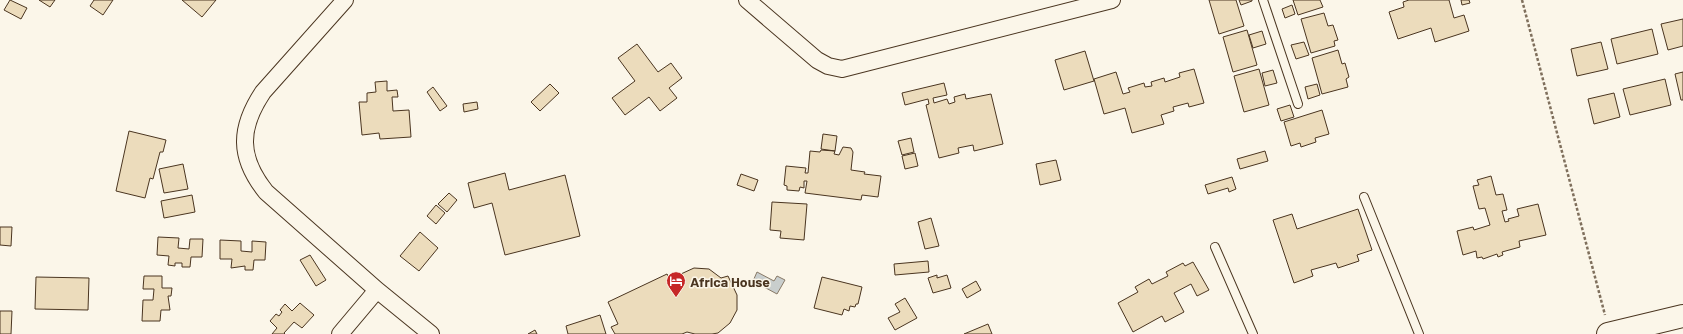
<svg xmlns="http://www.w3.org/2000/svg" width="1683" height="334" viewBox="0 0 1683 334" font-family="Barlow,sans-serif">
<style>
.water{fill:#c9cecd;stroke:#887966}
.building{fill:#ecdcbc;stroke:#4a3520}
.lines{fill:none;stroke-linecap:round;stroke-linejoin:round}
.lane-casing{stroke:#4a3520;stroke-width:10}
.street-casing{stroke:#4a3520;stroke-width:18}
.secondary-casing{stroke:#4a3520;stroke-width:24}
.path{stroke:#7f6f5c;stroke-width:2.5;stroke-dasharray:3 2;stroke-linecap:butt}
.lane{stroke:#fbf6e9;stroke-width:8}
.street{stroke:#fbf6e9;stroke-width:16}
.secondary{stroke:#fbf6e9;stroke-width:22}
.labels{text-anchor:middle;dominant-baseline:central;stroke-width:3;stroke-linejoin:round;paint-order:stroke}
.poi-label{font-size:14px;font-weight:bold;fill:#4a3520;stroke:#fbf6e9;text-anchor:start}
</style>
<rect width="100%" height="100%" fill="#fbf6e9"/>
<path class="water" d="M757,272L774,281L777,276L785,280L777,294L753,281Z"/>
<path class="building" d="M10,0L27,8L21,19L4,10Z
M39,0H55L50,7Z
M94,0H113L103,15L90,6Z
M182,0H216L202,17Z
M1209,0H1236L1244,26L1219,34Z
M1239,0H1252V1L1241,5Z
M1293,0H1320L1323,7L1298,15Z
M1409,0H1449L1454,18L1464,15L1469,31L1435,42L1431,28L1398,39L1389,12L1404,7L1403,2Z
M1461,0H1469L1470,3L1462,5Z
M1292,5L1295,14L1285,18L1282,9Z
M1324,13L1328,26L1333,25L1338,40L1334,41L1335,46L1311,53L1301,19Z
M1683,19V46L1668,50L1661,24Z
M1652,29L1658,54L1617,64L1611,39Z
M1247,30L1257,65L1233,72L1223,37Z
M1262,31L1266,44L1253,48L1249,35Z
M1304,42L1309,55L1296,59L1291,45Z
M1601,42L1608,69L1577,76L1571,49Z
M637,44L658,72L671,63L682,78L669,88L677,98L660,111L649,97L625,115L612,98L635,81L618,58Z
M1338,50L1342,64L1345,63L1349,77L1346,79L1348,87L1322,94L1312,58Z
M1085,51L1094,81L1064,90L1055,60Z
M1194,69L1204,103L1189,107L1188,103L1173,107L1174,111L1161,115L1164,124L1132,133L1125,108L1104,114L1094,79L1116,72L1123,94L1130,92L1128,88L1144,83L1145,87L1152,86L1151,82L1164,78L1165,82L1180,77L1179,73Z
M1259,69L1269,105L1244,112L1234,76Z
M1273,70L1277,83L1265,86L1262,73Z
M1683,72V100H1681L1675,74Z
M1665,79L1671,105L1630,115L1623,89Z
M387,81V91L397,90L398,97H392L393,111L409,110L411,137L380,139L379,133L362,135L359,102H367V93L376,92L375,82Z
M944,83L947,95L933,98L934,103L947,99L949,104L955,102L954,97L965,94L966,99L991,94L1003,144L974,151L973,145L958,148L959,153L939,158L926,105L929,104L928,99L905,105L902,93Z
M550,84L559,93L540,111L531,102Z
M1317,84L1320,95L1308,99L1305,87Z
M433,87L447,106L440,111L427,92Z
M1614,93L1620,117L1594,124L1588,99Z
M477,102L478,109L464,112L463,104Z
M1290,105L1294,117L1281,121L1277,109Z
M1322,110L1329,134L1315,138L1316,142L1301,147L1300,143L1291,146L1284,122Z
M129,131L166,140L163,152H160L153,179L150,178L145,198L116,191Z
M823,134L837,136L835,151L821,149Z
M911,138L914,152L902,155L898,141Z
M843,147L851,148L853,152L851,170L865,172L864,174L881,176L878,197L862,195L861,200L805,193L807,181H804V188L800,187L799,191L787,190V186L784,185L786,166L806,168L805,173H808L810,151L820,152L821,150L835,151L834,154L839,155Z
M1265,151L1268,161L1240,169L1237,159Z
M915,153L918,166L905,169L902,156Z
M1056,160L1061,180L1040,185L1036,164Z
M183,164L188,189L164,193L159,169Z
M505,173L509,190L565,175L580,236L505,255L492,203L474,208L468,183Z
M741,174L758,180L754,191L737,185Z
M1491,176L1496,195L1503,194L1507,210L1502,211L1505,222L1509,221L1508,219L1519,216L1517,209L1538,204L1546,235L1519,241L1520,247L1502,252L1503,255L1498,257L1497,254L1483,259L1482,257L1477,258L1476,251L1463,255L1457,231L1473,227L1474,230L1490,225L1485,208L1479,209L1473,186L1479,185L1477,180Z
M1232,177L1236,189L1229,192L1228,188L1208,194L1205,185Z
M449,193L457,200L447,212L438,204Z
M192,195L195,212L164,218L161,201Z
M772,202L807,204L804,240L780,238L781,231L770,230Z
M436,205L445,213L436,224L427,216Z
M1358,209L1372,250L1357,255L1359,261L1338,268L1336,263L1311,270L1313,276L1294,283L1273,220L1292,214L1297,229Z
M931,218L939,246L925,249L918,222Z
M0,227H12L11,246L0,245Z
M420,232L438,248L419,271L400,256Z
M158,237L179,238L178,248L189,249L190,239H203L202,257H191L190,267H182V263H175V266L168,265L169,256L157,255Z
M220,240L241,241V251L252,252V241L266,242L265,260H254L253,270H245V266L231,268L232,259H220Z
M310,255L326,280L316,286L300,260Z
M928,261L929,272L895,275L894,264Z
M1193,262L1209,290L1197,296L1191,284L1174,293L1184,312L1165,322L1162,316L1133,332L1118,303L1138,292L1135,287L1149,279L1152,284L1168,276L1166,272L1183,263L1185,266Z
M694,268L709,269L721,278L728,276L737,295V310L730,323L718,333L712,334H695L687,332L682,334H615L611,327L618,324L608,302L667,274L670,279Z
M937,275V278L947,275L951,288L933,293L928,278Z
M144,276H162V288H172L171,296H168L170,310H161L160,321H142L143,300H153L154,289H143Z
M36,277L89,278L88,310L35,309Z
M822,277L862,287L858,304H856L855,307L850,306L849,311L844,309L842,315L814,308Z
M976,281L981,290L967,298L962,289Z
M905,298L917,318L895,330L888,318L900,312L895,304Z
M300,303L314,315L302,328L294,322L284,333L285,334H272L277,328L270,321L276,314L279,316L282,312L280,310L285,304L292,311Z
M0,311H12L11,334H0Z
M600,315L606,334H568L566,326Z
M988,324L992,334H964Z
M535,330L537,334H528Z"/>
<g class="lines">
<defs>
<path id="lane" d="M1263,0L1298,104
M1364,197L1419,334
M1215,247L1253,334"/>
<path id="street" d="M345,0L263,92C239,128 238,157 266,192L377,290L431,334
M747,0L817,60L828,66L842,69L1112,0
M340,334L377,290"/>
<path id="secondary" d="M1608,334L1683,316"/>
</defs>
<use href="#lane" class="lane-casing"/>
<use href="#street" class="street-casing"/>
<use href="#secondary" class="secondary-casing"/>
<path class="path" d="M1522,0L1605,315"/>
<use href="#lane" class="lane"/>
<use href="#street" class="street"/>
<use href="#secondary" class="secondary"/>
</g>
<defs>
<symbol id="hotel-pin" viewBox="-11 -11 22 30"><path d="M0 17L-7.5 6A9.5 9.5 0 1 1 7.5 6Z" fill="#c62828" stroke="#fbf6e9"/><path d="M-6-4.5h1.5V1H6V5H4.5V3h-9V5H-6ZM-4 0a1.8 1.8 0 1 1 3.6 0ZM.5 0V-2.5h3Q6-2.5 6 0Z" fill="#fff"/></symbol>
</defs>
<g fill-rule="evenodd">
<use href="#hotel-pin" x="665" y="270" width="22" height="30"/>
</g>
<g class="labels">
<g class="poi-label">
<text x="690" y="281">Africa House</text>
</g>
</g>
</svg>
